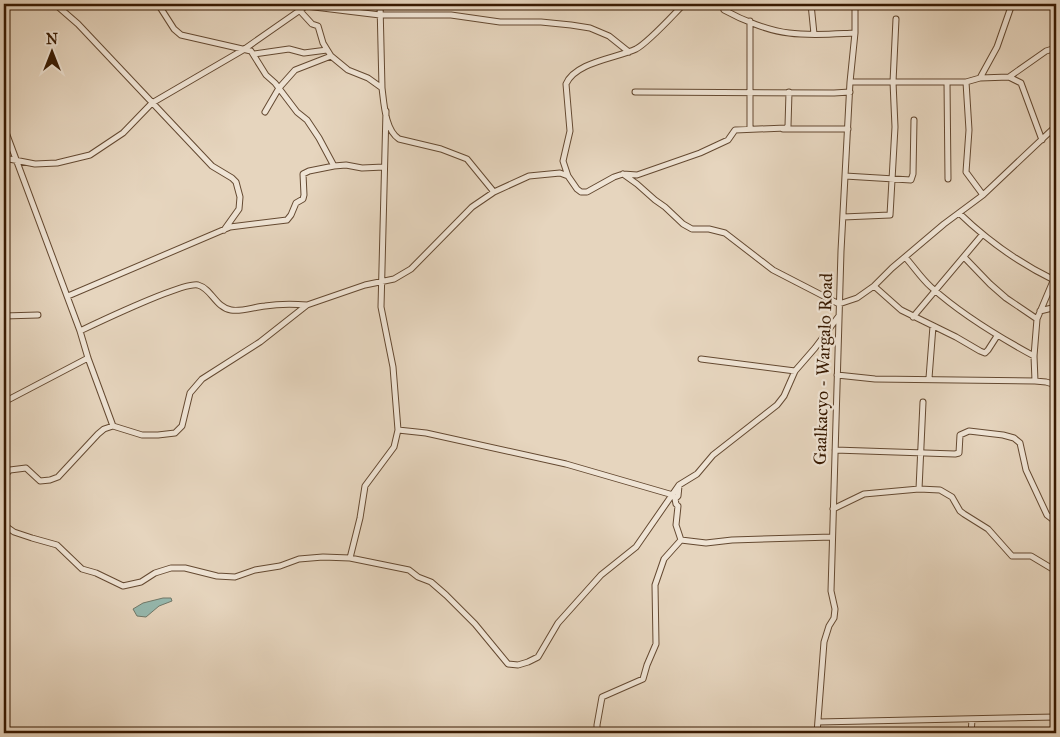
<svg xmlns="http://www.w3.org/2000/svg" width="1060" height="737" viewBox="0 0 1060 737" font-family="'IM FELL Great Primer',serif">
<style>
.water{fill:#96b9af;stroke:#70796a}
.lines{fill:none;stroke-linecap:round;stroke-linejoin:round}
.minor-casing{stroke:#644931;stroke-width:7}
.minor{stroke:#efe4d5;stroke-width:5}
.labels{text-anchor:middle;dominant-baseline:central;stroke-width:4.5;stroke-linejoin:round;paint-order:stroke}
.street-label{font-size:18px;fill:#381a02;stroke:#efe4d5}
</style>
<rect width="100%" height="100%" fill="#e6d5be"/>
<filter id="stains"><feTurbulence type="fractalNoise" baseFrequency=".004" numOctaves="4"/><feColorMatrix values="0 0 0 0 .2 0 0 0 0 .09 0 0 0 0 .02 0 0 0 .5 -.17"/></filter>
<radialGradient id="worn" r=".72"><stop offset=".6" stop-color="#630" stop-opacity="0"/><stop offset="1" stop-color="#630" stop-opacity=".3"/></radialGradient>
<path class="water" d="M163,598H171L172,601L159,606L146,617L137,616L133,609L143,603Z"/>
<g class="lines">
<defs>
<path id="minor" d="M55,4L78,24L212,166L232,178L236,182L240,197L239,209L224,230
M158,4L174,29L181,35L251,51L266,75L275,83L297,112L307,120L319,138L334,166
M300,4L301,12L312,24L318,26L323,43L331,56L348,70L368,78L382,88C384,103 385,130 399,139L441,149L467,159L494,192
M380,4L382,88
M811,4L814,34
M724,10C742,20 769,31 789,33C811,36 833,34 855,33
M750,21V129
M254,54L289,49L304,53L327,50
M1009,77L1046,51L1056,48
M980,78L1009,77L1021,83L1042,140
M850,82H966L980,78L997,47L1012,4
M947,82L948,179
M966,82L969,130L966,172L983,195
M635,92L834,93L850,92
M265,112L279,88L295,70L331,56
M4,127L80,331L88,358L113,426
M783,129H848
M4,158L35,164L57,163L90,155L123,133L152,103L243,50L306,6L380,15H451L500,22H541L571,25L590,28L609,36L629,52
M623,174L637,184L655,200L665,207L683,224L692,229H709L725,233L773,270L839,304L857,298L874,286L892,268L944,224L983,195L1056,126
M568,176L563,161L570,131L566,84C575,62 617,58 636,49C649,42 673,15 684,4
M845,176L911,180L913,174L914,120
M959,213C987,240 1019,263 1054,280
M843,217L890,215L895,127L893,82L896,19
M905,257C914,267 921,278 931,287C962,315 997,336 1034,356
M964,257L990,284L1006,298L1037,319
M874,286L901,310L956,337L980,351L985,353L988,350L997,336
M68,296L230,227L287,220L291,215L296,203L303,199L304,195L303,174L309,171L334,166L346,165L362,168L384,167
M1040,311L1056,307
M4,316L38,315
M913,317L982,235
M80,331C99,322 183,282 198,285C212,289 215,307 231,310C241,312 254,307 265,306C278,304 293,304 307,305
M701,359L795,371
M837,375L875,379L1035,381L1034,356L1037,319L1056,274
M929,378L933,326
M1035,381L1046,382L1056,385
M1053,385L1056,392
M4,402L88,358
M398,430L426,433L566,464L673,495
M835,450L955,454L959,453L960,435L969,431L1003,435L1014,438L1020,443L1026,470L1047,515L1056,522
M4,476L10,470L26,468L40,481L50,480L58,477L98,434L104,429L113,426L142,435H158L175,433L182,426L190,393L202,379L260,342L307,305L365,285L394,279L411,269L472,207L494,192L529,176L560,173L568,176L577,189L581,192H587L614,177L623,174L637,175L700,153L728,140L735,130L786,128L788,126L789,92
M919,489L923,402
M833,509L864,494L919,489L940,490L952,497L960,511L964,514L988,529L1012,556H1031L1056,571
M4,525L14,532L32,538L57,545L82,569L96,573L123,586L141,582L155,573L171,568H185L217,576L235,577L255,570L280,566L299,559L323,557L350,558L409,570L418,577L431,582L446,595L475,624L508,664L518,665L528,662L538,657L558,623L601,575L636,547L679,485L697,474L713,455L777,405L784,396L795,371L815,348L838,317
M681,540L706,543L732,540L832,537
M350,558L360,518L365,486L394,447L398,430L393,367L381,307L386,111
M818,722L1056,717
M597,733V725L602,697L643,679L647,665L656,644L655,585L664,559L681,540L676,525L678,506L676,504L675,499L678,496L679,486
M817,733L824,642L829,626L834,618L835,609L831,591L841,251L850,82L855,33V4
M971,733L972,720"/>
</defs>
<use href="#minor" class="minor-casing"/>
<use href="#minor" class="minor"/>
</g>
<g class="labels">
<g class="street-label">
<text transform="translate(823 369) rotate(-88)">Gaalkacyo - Wargalo Road</text>
</g>
</g>
<rect width="1060" height="737" fill="none" stroke="#e6d5be" stroke-width="20"/>
<rect x="5" y="5" width="1050" height="727" fill="none" stroke="#381a02" stroke-width="2.5"/>
<rect x="10" y="10" width="1040" height="717" fill="none" stroke="#381a02"/>
<g transform="translate(52 52)" stroke="#efe4d5" stroke-width="4" paint-order="stroke">
<path d="M0-4L9 19L0 12L-9 19Z" fill="#381a02"/>
<text y="-8" font-size="14" font-weight="bold" text-anchor="middle" fill="#381a02">N</text>
</g>
<rect width="100%" height="100%" filter="url(#stains)"/>
<rect width="100%" height="100%" fill="url(#worn)"/>
</svg>
